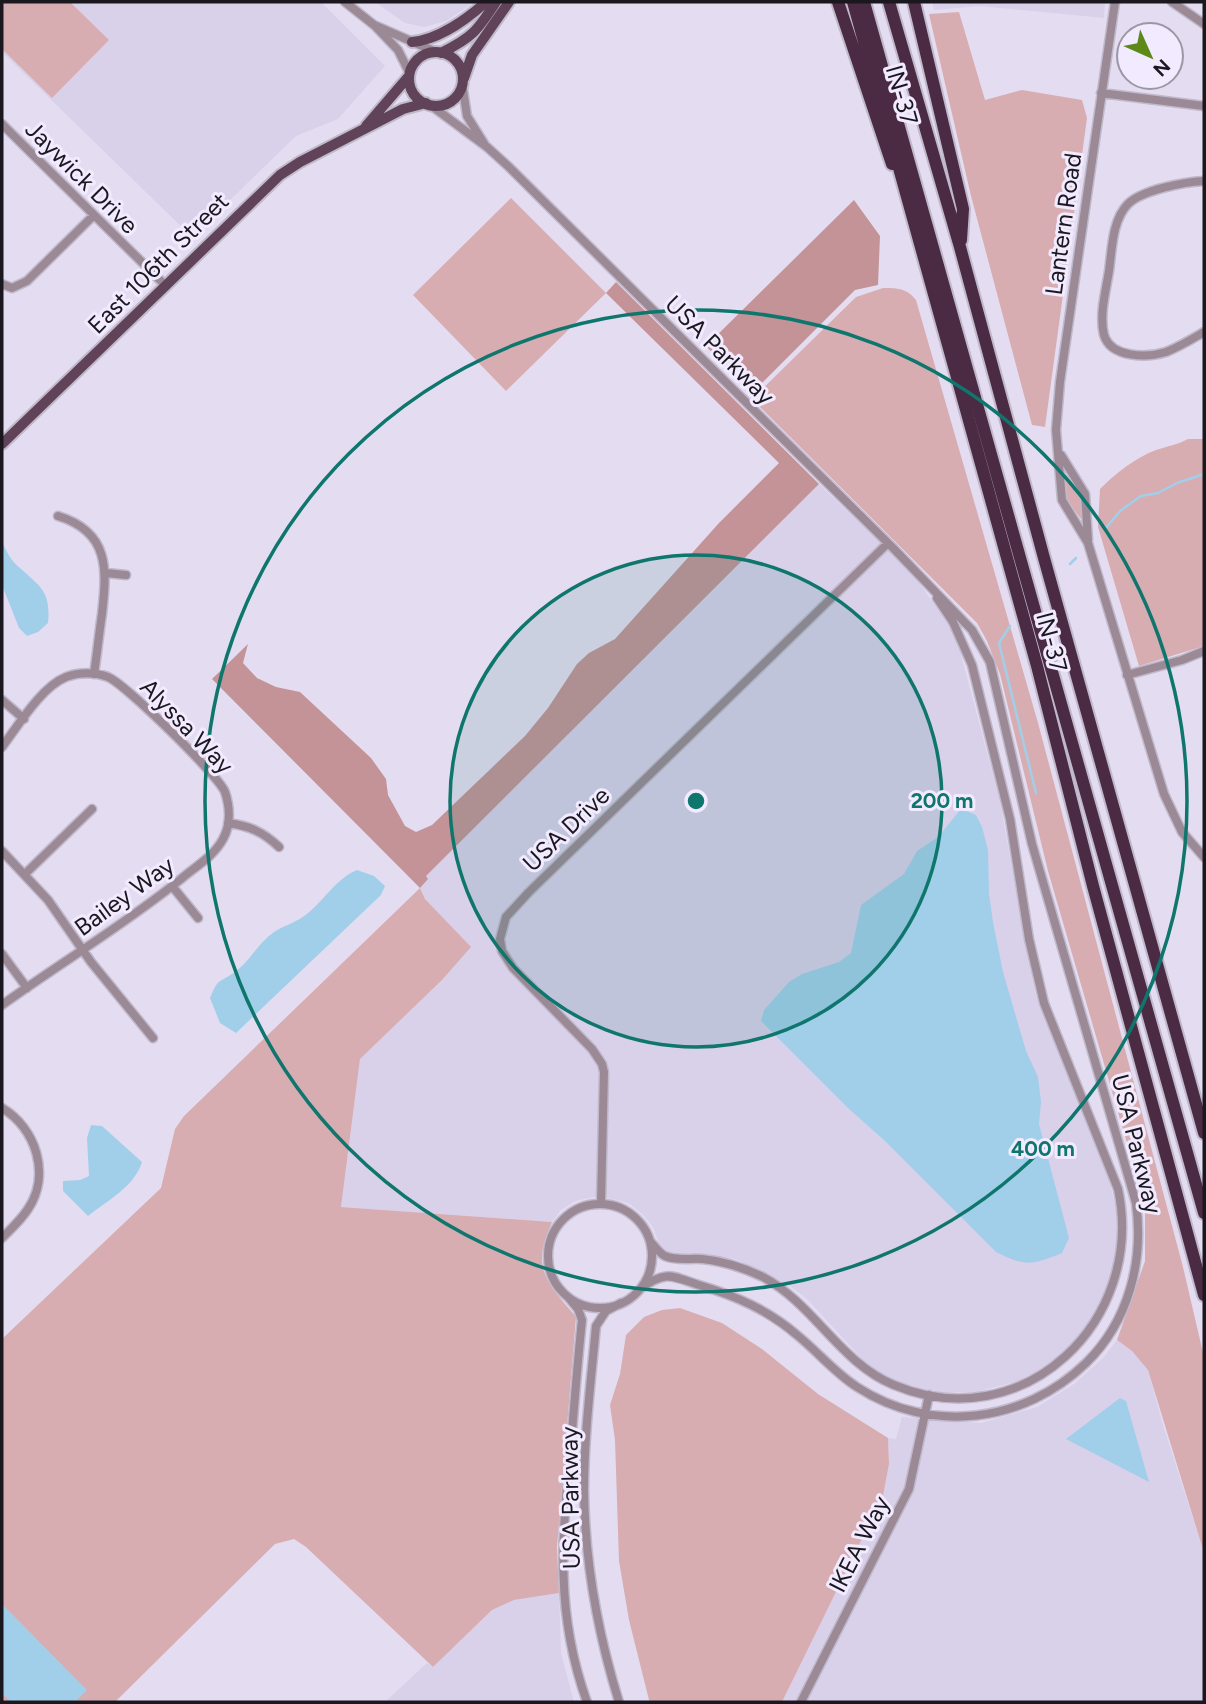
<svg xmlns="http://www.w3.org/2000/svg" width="1206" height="1704" viewBox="0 0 1206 1704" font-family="Figtree,sans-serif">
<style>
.built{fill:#d9d0ea}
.green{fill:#d7adb2}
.forest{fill:#c49398}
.water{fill:#a1cfe9}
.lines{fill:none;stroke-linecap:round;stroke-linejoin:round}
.stream{stroke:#a1cfe9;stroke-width:2.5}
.minor-casing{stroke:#c0b9cb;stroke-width:11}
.major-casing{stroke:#c0b9cb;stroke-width:14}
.highway-casing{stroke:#c0b9cb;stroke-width:16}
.minor{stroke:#9b8a96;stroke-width:8}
.major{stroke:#604358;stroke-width:10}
.highway{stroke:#4b2a43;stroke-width:12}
.ring{fill:none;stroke:#0f766e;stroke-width:3.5}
.labels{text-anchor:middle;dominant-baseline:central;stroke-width:6;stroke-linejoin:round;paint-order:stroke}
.street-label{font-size:24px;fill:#1a171e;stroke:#f2ebff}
.centre{fill:#0f766e;stroke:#f2ebff;stroke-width:3.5}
.ring-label{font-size:21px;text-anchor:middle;font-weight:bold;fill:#0f766e;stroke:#f2ebff;stroke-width:6;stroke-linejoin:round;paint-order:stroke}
</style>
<rect width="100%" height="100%" fill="#e4ddf1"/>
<path class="built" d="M2,2H321L385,66L338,119L296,136L192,237L2,52Z
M375,2H475L446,21L424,27L405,23Z
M932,2H1105L1104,18L979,6L934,10Z
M819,484L913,574L948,624L960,651L1000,801L1028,959L1037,999L1110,1183L1116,1209L1117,1239L1115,1260L1103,1300L1088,1324L1068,1350L1035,1372L1015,1382L975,1392H936L899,1382L881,1374L863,1360L807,1299L790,1286L735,1259L669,1252L659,1244L653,1227L643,1215L630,1204L621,1201L599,1196L575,1201L561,1210L552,1222L341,1207L360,1059L442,980L470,947L425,899L420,888L427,879L426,876Z
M1117,1340L1132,1351L1148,1369L1162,1422L1204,1553V1702H782L883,1496L889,1464L888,1438L896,1439L902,1417L981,1423L1037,1407L1074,1384L1103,1358Z
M559,1593L561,1653L574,1702H385L427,1663L433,1667L492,1610L514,1600Z"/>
<path class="green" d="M2,2H70L109,40L52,98L2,49Z
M959,12L985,100L1022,90L1082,100L1087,118L1045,427L1032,425L971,196L929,14Z
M511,198L606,293L506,391L413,295Z
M883,288C897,288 907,288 916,300L1038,723L1183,1267L1204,1357V1553L1148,1370L1132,1351L1117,1340L1145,1261V1205L1048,871L1000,674L987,641L977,623L752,399L856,297Z
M1188,439H1204V646L1139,666L1098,527L1100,489C1116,473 1135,458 1156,450C1168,446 1177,445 1188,439Z
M1065,473L1081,495V519L1067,500Z
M420,888L425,899L471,947L442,980L360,1059L341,1207L552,1222C530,1269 547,1282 576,1317L557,1547L559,1593L514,1600L492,1610L433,1667L306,1547L294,1539L275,1544L115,1702H2V1339L161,1188L175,1129L184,1116Z
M680,1308L722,1323L762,1349L818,1394L888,1438L889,1464L883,1496L782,1702H650L649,1700L629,1620L619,1561L615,1440L610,1405L620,1374L626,1335L644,1317L662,1310Z"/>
<path class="forest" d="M854,200L880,236L878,285L855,290L751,394L706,346Z
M616,282L819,484L426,876L428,879L420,888L212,679L248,644L243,663L257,678L276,687L300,692L371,758L386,779L388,795L405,826L416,832L432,825L525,736L548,708L577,664L589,653L615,639L719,523L779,463L606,293Z"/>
<path class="water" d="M2,541C6,551 11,561 20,568C41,587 51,592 48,623L38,632L27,636L19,628L2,585Z
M961,809L976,815L982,827L988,850L989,894L993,922L1003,972L1026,1051L1038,1077L1041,1102L1039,1124L1069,1238L1062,1253C1032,1265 1026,1267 996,1252L884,1140L849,1109L761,1021L764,1010L789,982L802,974L839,962L851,953L861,905L904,874L917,851L938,837Z
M357,870L374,876L385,886L381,895L236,1033L220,1023L210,998C219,976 219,984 236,971C250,961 258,943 274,932C285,925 298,922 308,913C324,900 337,878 357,870Z
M91,1125L102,1126L142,1162C135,1186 107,1201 88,1216L63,1191V1181L80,1180L89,1176L87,1138Z
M1120,1398L1126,1401L1149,1482L1066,1439Z
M2,1604L87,1690L75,1702H11L2,1693Z"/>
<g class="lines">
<path class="stream" d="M1105,529L1120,511L1141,496L1158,493L1177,483L1204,474
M1070,564L1076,558
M1010,626L999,643L1036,793"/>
<defs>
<path id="minor" d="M345,2L374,25L436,52
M1115,2L1060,382L1056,430L1062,500L1088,543L1164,794L1182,832L1204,857
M1172,2L1204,24
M376,27L398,50L410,74
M462,83L467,116L485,145
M1101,93L1204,106
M429,104L487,147L509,167L894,549L972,630L990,662L1032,844L1136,1203C1144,1261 1129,1321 1086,1363C1024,1423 931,1435 857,1387C835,1373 818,1352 797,1335C768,1310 736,1296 699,1285C671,1276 667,1270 641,1288
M2,124L166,286
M1204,181C1184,182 1142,190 1128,204C1112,220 1112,250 1109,271C1106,290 1099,315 1104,335C1111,358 1147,358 1166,352C1179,347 1192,339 1204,332
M2,284L12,288L27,281L93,216
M1061,455L1085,494L1088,540
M58,516C110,532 107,570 102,614C99,634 97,654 94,674
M106,573L126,575
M1127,675L1182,660L1204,651
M2,700L24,719
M2,747C18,726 41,687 66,677C79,672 95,672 108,677C125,684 218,775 225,792C230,807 231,825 223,839C214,856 195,867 181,879C124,925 62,962 2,1005
M228,823C250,826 263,832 279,847
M2,851L48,900L91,962L153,1038
M25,874L92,809
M172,886L198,918
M2,954L27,988
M2,1108C36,1128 51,1175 28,1209C21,1220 11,1229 2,1238
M601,1203L604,1072L602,1064L592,1049L513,968L502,951L500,939L506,917L529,892L888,543
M548 1256a52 52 0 1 1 104 0a52 52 0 1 1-104 0Z
M650,1241C655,1247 659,1253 665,1256C676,1261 691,1258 702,1259C723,1261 744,1268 763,1277C814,1304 840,1363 894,1385C1023,1439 1146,1321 1118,1189L1044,1003L1029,939L1010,819L972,665L953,622L937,598
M568,1297L578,1309L582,1320C578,1358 575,1395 572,1432C563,1529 553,1608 587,1702
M619,1702C598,1634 585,1563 584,1491C584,1436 591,1381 596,1326L606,1311L621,1303
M801,1702L909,1489L929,1395"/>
<path id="major" d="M412,42C438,40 467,19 486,2
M409 79a27 27 0 1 1 54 0a27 27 0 1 1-54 0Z
M441,53C473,37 477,31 496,2
M464,78L472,55L509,2
M366,126L409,76
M2,444L280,175L300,162L403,109L426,103"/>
<path id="highway" d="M838,2L892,164
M853,2L1037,666L1093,886L1204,1295
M864,2L1204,1213
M889,2L960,247L1044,558L1204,1133
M914,2L963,209L961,240"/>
</defs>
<use href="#minor" class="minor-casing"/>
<use href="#major" class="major-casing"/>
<use href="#highway" class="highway-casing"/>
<use href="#minor" class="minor"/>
<use href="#major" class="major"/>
<use href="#highway" class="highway"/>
</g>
<circle cx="696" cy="801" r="246" fill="#0f766e" fill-opacity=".12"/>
<g class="ring">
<circle cx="696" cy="801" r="246"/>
<circle cx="696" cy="801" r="491"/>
</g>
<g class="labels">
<g class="street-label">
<text transform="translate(902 95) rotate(74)">IN-37</text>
<text transform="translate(82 177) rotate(45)">Jaywick Drive</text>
<text transform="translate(1063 224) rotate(-82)">Lantern Road</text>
<text transform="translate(158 263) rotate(-45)">East 106th Street</text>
<text transform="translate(720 350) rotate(45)">USA Parkway</text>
<text transform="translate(1052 642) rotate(75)">IN-37</text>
<text transform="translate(187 726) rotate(46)">Alyssa Way</text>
<text transform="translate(566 829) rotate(-44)">USA Drive</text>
<text transform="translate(124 896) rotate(-36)">Bailey Way</text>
<text transform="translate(1137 1144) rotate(76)">USA Parkway</text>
<text transform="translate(570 1498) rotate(-91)">USA Parkway</text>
<text transform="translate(859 1544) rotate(-63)">IKEA Way</text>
</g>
</g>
<circle cx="696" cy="801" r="10" class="centre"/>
<g class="ring-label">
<text x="942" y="808">200 m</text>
<text x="1043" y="1156">400 m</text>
</g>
<rect width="1206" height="1704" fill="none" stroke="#1a171e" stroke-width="7"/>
<g transform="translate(1150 56) rotate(135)"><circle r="33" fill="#f2ebff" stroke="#9c96a5" stroke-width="2"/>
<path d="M0-5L12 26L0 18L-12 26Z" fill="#5d8918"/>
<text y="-10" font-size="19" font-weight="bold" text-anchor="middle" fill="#1a171e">N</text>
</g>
</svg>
